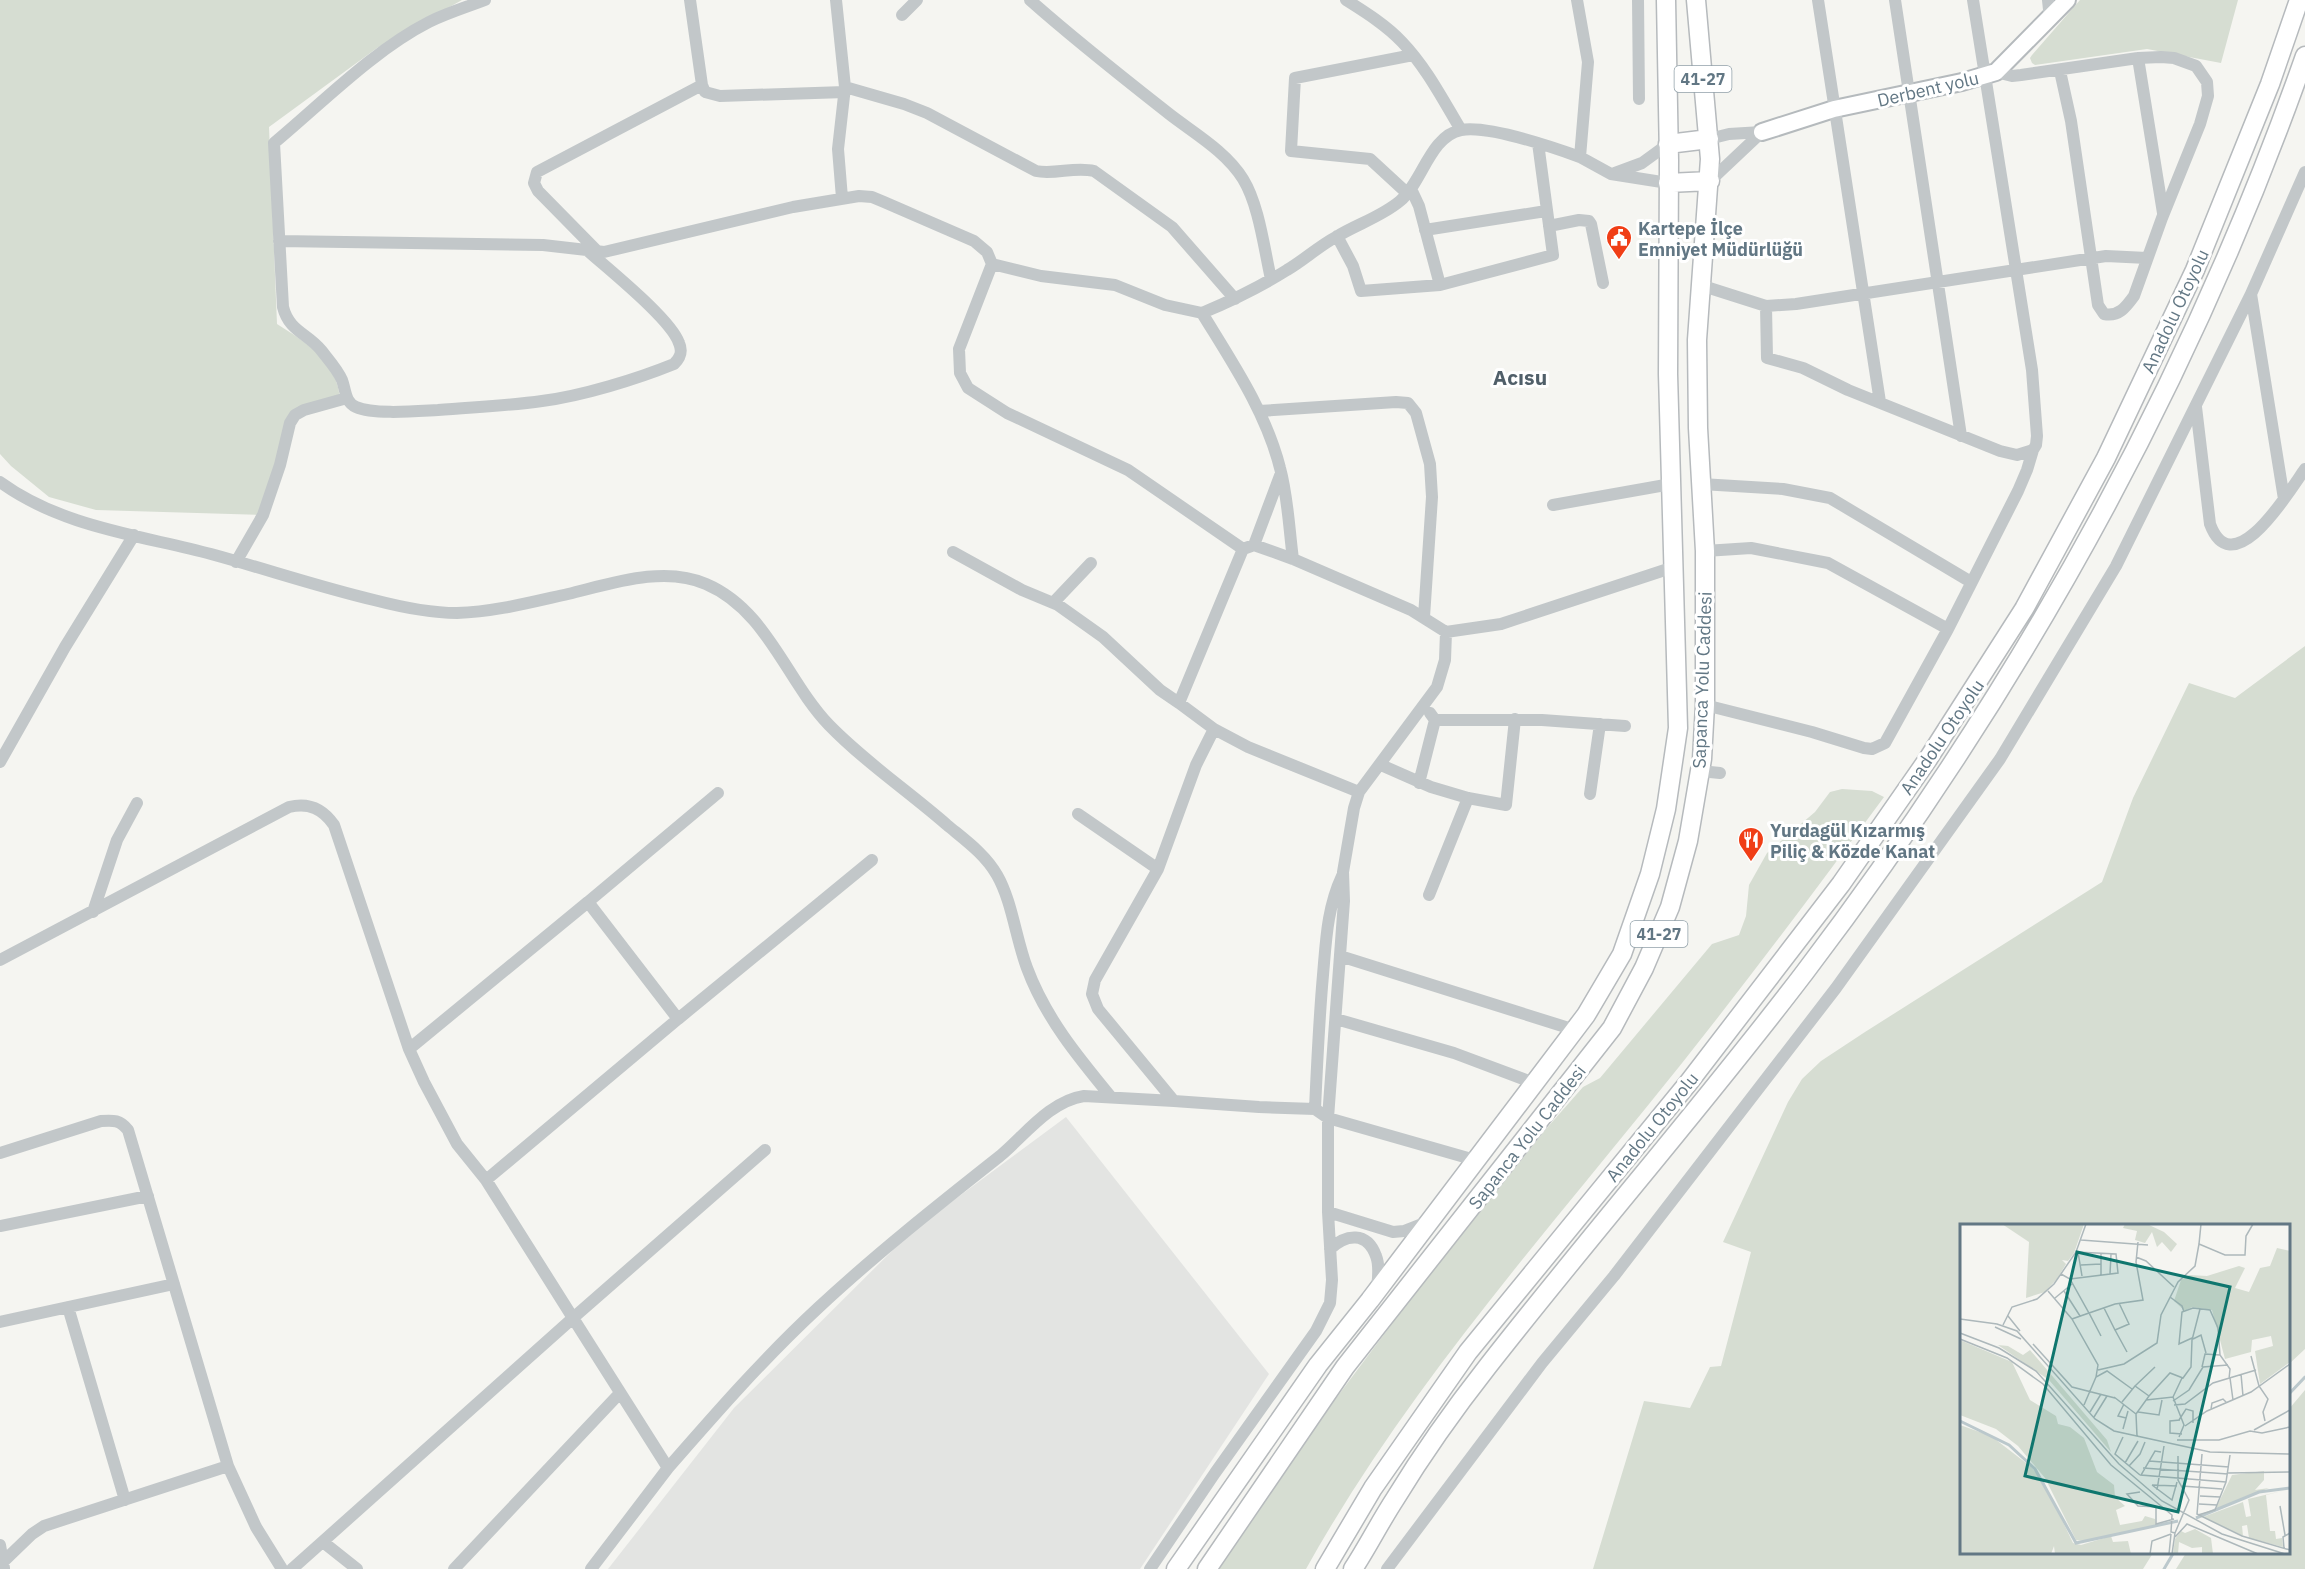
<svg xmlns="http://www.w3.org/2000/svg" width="2305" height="1569" viewBox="0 0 2305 1569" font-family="'IBM Plex Sans',sans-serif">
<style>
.built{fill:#e3e4e2}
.green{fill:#d6ddd2}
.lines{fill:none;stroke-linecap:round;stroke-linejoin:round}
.stream{stroke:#bbc8cc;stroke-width:3}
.major-casing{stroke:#b5babd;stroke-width:20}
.highway-casing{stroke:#b6babd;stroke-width:21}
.minor{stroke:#c2c7c9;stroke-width:12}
.major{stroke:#fff;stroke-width:16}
.highway{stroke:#fff;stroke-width:18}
.labels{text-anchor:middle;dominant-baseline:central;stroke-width:6;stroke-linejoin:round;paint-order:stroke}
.shield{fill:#fff;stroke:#91a0a9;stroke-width:1.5}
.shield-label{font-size:16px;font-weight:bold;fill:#627784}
.street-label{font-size:18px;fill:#627784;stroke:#fff}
.poi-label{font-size:18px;font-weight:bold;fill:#627784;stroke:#fff;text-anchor:start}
.quarter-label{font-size:21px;font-weight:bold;fill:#505f69;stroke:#fff}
.inset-river{fill:none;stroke:#bbc8cc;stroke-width:3}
.inset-road{fill:none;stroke:#adb8bb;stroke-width:1.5}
.view{fill:#0f766e;fill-opacity:0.15;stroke:#0f766e;stroke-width:3}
.inset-edge{fill:none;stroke:#627784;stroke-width:3}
</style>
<rect width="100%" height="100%" fill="#f5f5f1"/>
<path class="built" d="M1066,1117L1269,1374L1140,1569H608L734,1408L911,1232Z"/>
<path class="green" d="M0,0H462L377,48L269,127L277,324C306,342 338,362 340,400L295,415L263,515L96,510L49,497L11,466L0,454Z
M2080,0H2238L2221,63L2147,49L2035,65L2032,63L2030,58L2032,55Z
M2305,646V1349L2289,1364L2288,1226H1962V1552L2153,1553L2143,1569H1593L1644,1401L1690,1408L1710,1367L1721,1366L1751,1252L1723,1242L1788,1102L1802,1079L1821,1061L1865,1032L2102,882L2133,798L2189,683L2235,698Z
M1842,789L1872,791L1884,797C1806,903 1728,1007 1645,1109C1525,1257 1399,1402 1306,1569H1219L1334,1401L1406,1305L1546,1129L1583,1087L1600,1078L1712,944L1739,935L1746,916L1749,885L1767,853L1815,812L1830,792Z
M2305,1390V1569H2176L2186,1553L2288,1552L2289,1409Z"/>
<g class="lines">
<path class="stream" d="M2288,1395L2305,1377
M2164,1569L2174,1552"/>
<defs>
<path id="major" d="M1762,132L1834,109L1962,82L1996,72L2067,0"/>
<path id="highway" d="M1668,144L1709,139
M1668,183L1710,181
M1176,1569L1318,1365L1370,1300L1586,1015L1622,954L1650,874L1666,809L1678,728L1668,374L1669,160L1666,0
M1207,1569L1345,1367L1612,1028L1644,968L1670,907L1688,841L1702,759L1705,705V551L1698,428L1697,340L1710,159L1696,0
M1325,1569L1373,1488L1468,1352L1689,1082L1841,884L1928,759L2024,609L2106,458L2195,270L2270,84L2299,0
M1353,1569C1368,1546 1380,1522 1395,1499C1423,1453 1455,1408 1488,1366C1592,1233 1703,1106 1805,972C2016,694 2189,386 2305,56"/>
</defs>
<use href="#major" class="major-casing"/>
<use href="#highway" class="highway-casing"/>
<path class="minor" d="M485,0C467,7 447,13 429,22C374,50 322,103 274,143L283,307C289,331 307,333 321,350C328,359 338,370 342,380C346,391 345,402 356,407C374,415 418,411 438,410C473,407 508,406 542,401C582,396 637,379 674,364C680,358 683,352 679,343C671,319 608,269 587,250
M690,0L702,85L705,92L720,96L845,92
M836,0L845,87L904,104L927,113L1036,171C1055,175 1075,166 1094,171L1172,227L1235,299
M1030,0C1075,40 1121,76 1168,113C1192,132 1226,151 1243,179C1259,205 1264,248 1271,279
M1346,0C1365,12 1386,25 1402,42C1426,67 1443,100 1461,130
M1577,0L1588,62L1580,157L1611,174L1668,183
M1638,0L1639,99
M1818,0L1880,402
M1895,0L1961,436
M2048,0L2050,19
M902,15L917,0
M2138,58L2163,213
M1996,72L2012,76L2021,75L2138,58L2161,57L2174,58L2196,66L2207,82L2208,96L2200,124L2162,218L2134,296C2126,307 2119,317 2104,314L2098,305L2071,121L2060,71
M1709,139L1729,134L1762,132
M1615,173L1642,163L1668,144
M1710,181L1762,132
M1412,191L1419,206L1440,285L1553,255L1538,143
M1408,194L1370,159L1291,151L1295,78L1413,55
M842,198L838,149L845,87
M1549,226L1579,220L1589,221L1591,224L1603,283
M1425,230L1546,211
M1337,236L1353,266L1361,291L1440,285
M279,241L543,245L604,252L793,207L859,196L872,197L884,202L974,241L987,252L992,264L959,349L960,373L968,388L1007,413L1128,470L1243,549L1254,545L1293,559L1411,610L1446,632L1501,624L1674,567
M597,251L538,191L534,183L537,172L702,85
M992,264L1041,276L1115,285L1165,305L1202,313
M1700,285L1766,306L1796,304L2106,256L2147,258
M2251,294L2284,499
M1766,306L1767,358L1803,368L1848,390L2000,451L2017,455L2033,450L2036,445L2037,436L2032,370L1973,0
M2196,407L2210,524C2233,586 2290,490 2305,469
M1259,411L1396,402L1408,403L1416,413L1430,464L1432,497L1424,617
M0,482C62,527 139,535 211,554C266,569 319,587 374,600C401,607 429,613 457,613C494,612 532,602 568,594C610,584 664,565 706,584C767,610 786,680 829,725C865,762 908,791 947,825C965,840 985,854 997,875C1012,901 1016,939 1027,968C1045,1017 1078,1057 1111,1097
M1701,484L1783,489L1830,498L1971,582
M1553,505L1671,484
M1254,545L1281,473
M1243,549L1179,703L1214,729L1248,747L1359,792
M1705,551L1751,548L1828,563L1948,629
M953,552L1022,590L1058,605L1103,637L1160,690L1179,703
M1293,559C1289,529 1288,497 1280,468C1266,412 1232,362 1202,313C1231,301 1260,287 1287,270C1304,260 1319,246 1336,237C1357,224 1381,217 1400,201C1422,183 1430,136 1461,130C1489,125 1552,147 1580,157
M236,562L263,515L280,465L290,423L295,415L304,410L347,398
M1054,602L1091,563
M1705,705L1812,732L1864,748L1872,749L1885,743L1948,629L2018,491L2027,470L2033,450
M1435,720H1542L1625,726
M1214,729L1196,765L1158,869L1095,980L1092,994L1098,1009L1174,1101L1259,1107L1315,1109L1328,1118L1475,1160
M0,762L65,647L134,535
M1381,765L1431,787L1468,798L1506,805L1515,719
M1700,771L1720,773
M1419,783L1435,720L1430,713
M1590,794L1600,724
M1078,814L1158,869
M1429,895L1468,798
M588,902L718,793
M93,912L117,840L137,803
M1340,956L1575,1030
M0,960L289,807C309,802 323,809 334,825L409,1049L424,1082L457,1144L486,1180L573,1318L292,1569
M678,1019L872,860
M1336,1019L1454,1053L1534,1083
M409,1049L588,902L678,1019L486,1180
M1315,1109C1317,1064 1319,1020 1323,975C1326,941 1327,908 1342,876
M765,1150L573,1318L668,1468C716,1413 764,1358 818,1308C876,1254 938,1205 1000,1156C1025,1135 1050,1101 1084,1096L1174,1101
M0,1153L101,1121C114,1120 120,1120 128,1130L228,1466L256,1527L282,1569
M1328,1212L1393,1232L1404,1231L1427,1222
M0,1226L148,1196
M1330,1249C1346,1234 1367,1231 1376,1256C1380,1266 1378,1278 1377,1289
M68,1307L125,1500
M0,1322L174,1284
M323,1542L357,1569
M0,1545L4,1568
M3,1562L32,1534L44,1526L228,1466
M454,1569L620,1393
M591,1569L668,1468
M1150,1569L1215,1473L1316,1331L1330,1303L1332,1280L1328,1212V1118L1344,901L1343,872L1354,808L1359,792L1437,687L1445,660L1446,632
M1387,1569L1542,1363L1614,1276L1836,988L2000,759L2116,566L2251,294L2305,172"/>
<use href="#major" class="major"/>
<use href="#highway" class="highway"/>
</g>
<defs>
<symbol id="civic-pin" viewBox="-11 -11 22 30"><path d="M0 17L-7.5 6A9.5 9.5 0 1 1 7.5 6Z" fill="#f03e16" stroke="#fff"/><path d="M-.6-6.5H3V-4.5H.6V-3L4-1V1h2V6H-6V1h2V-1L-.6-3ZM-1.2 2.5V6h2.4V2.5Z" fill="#fff"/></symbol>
<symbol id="restaurant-pin" viewBox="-11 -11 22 30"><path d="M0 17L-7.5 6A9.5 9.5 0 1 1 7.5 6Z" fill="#f03e16" stroke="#fff"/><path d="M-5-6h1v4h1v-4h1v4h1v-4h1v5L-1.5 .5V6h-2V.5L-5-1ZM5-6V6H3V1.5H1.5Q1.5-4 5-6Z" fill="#fff"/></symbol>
</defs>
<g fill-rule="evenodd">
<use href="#civic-pin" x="1604" y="223" width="30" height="40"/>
<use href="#restaurant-pin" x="1736" y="825" width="30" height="40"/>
</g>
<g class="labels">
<g class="shield">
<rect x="1674.5" y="66" width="57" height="26" rx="4.5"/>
<rect x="1630.5" y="921" width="57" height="26" rx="4.5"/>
</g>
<g class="shield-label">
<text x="1703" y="79">41-27</text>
<text x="1659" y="934">41-27</text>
</g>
<g class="street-label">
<text transform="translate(1928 89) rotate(-13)">Derbent yolu</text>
<text transform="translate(2175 311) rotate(-65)">Anadolu Otoyolu</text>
<text transform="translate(1702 680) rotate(-88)">Sapanca Yolu Caddesi</text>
<text transform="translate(1942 737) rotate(-56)">Anadolu Otoyolu</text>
<text transform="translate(1652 1127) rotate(-51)">Anadolu Otoyolu</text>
<text transform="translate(1527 1137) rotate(-52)">Sapanca Yolu Caddesi</text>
</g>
<g class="poi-label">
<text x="1638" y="228">Kartepe İlçe<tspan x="1638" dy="21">Emniyet Müdürlüğü</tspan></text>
<text x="1770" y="830">Yurdagül Kızarmış<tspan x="1770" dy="21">Piliç &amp; Közde Kanat</tspan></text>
</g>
<g class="quarter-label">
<text x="1520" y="377">Acısu</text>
</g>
</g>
<g transform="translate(1960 1224)">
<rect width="330" height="330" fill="#f5f5f1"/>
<path d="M42,0H124L114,29L108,37L102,36L106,40L97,55L85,68L66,74L69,18ZM165,0H187L204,8L217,20L211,28L202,18L197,23L192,8L185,19L175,16L177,7L163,4ZM317,24L330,27V138L300,160L295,127L313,122L311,112L292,116L291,128L265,135L252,86L232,83L225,87L214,77L221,56L229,51L247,52L279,42L285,44L275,64L289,68L300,44L310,42ZM0,116L52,138L70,176L96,192L98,200L110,203L124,214L137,248L154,261L155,273L165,282L156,286L160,301L182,297L185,292L195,295L196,301L124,317L116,316L85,254L58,222L36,205L0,191ZM38,121L48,122L63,131L70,126L147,216L151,228L89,156ZM0,201L31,212L70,242L84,258L113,319L121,321L151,312L153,318L168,317L171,330H95L94,322L91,330H0ZM304,247V256L295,266L309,264L255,286L272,251ZM330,265L306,271L310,307H315L316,315L322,314L323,323L289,314L287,301L282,302L283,312L243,293L283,278L286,293L291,292L288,275ZM235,305L251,314L253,330H242V323L232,324L219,318L218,330H213L215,315L221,307L225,309Z" fill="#d6ddd2"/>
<path class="inset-river" d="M0,197L49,221L75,245L116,319L218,297M236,294L299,268L330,264"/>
<path class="inset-road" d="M241,0L239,20L265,31H285L286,12L293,0M121,16L188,21M118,28L122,52M176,33L186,37L214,63M121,41L141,40M101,50L110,55L129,89L155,80L183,76L176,38L178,18M150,50L151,30M141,51V30M110,55L158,49L156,30L116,28M88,67L112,95M104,67L120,92M210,73L222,82L224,88M95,74L112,60M144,84L155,106L169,100L159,79M48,92L60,107M0,95L37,100L57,107L135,195L154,207L250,228L330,230M43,101L52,83L77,75L94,60L116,28L126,0M35,103L61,115M155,106L167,128M0,109L39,124L76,147L159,240L202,277L262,310L325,330M232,114L219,120L222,88L233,84L250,86L258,104L260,131L270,145L269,155M0,115L47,134L83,160L151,241L212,291L211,308L215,309M233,115L241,111L246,129M73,120L112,163L155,174M291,132L299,162L308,175L303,188L305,197M242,143L245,130L260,131M138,146L164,140L197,119L201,91L218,58L235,42L239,20M281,150L283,172M136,153L138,141L112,95L129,89L141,112M270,154L273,176M175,162L195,143M154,173L176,190M213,173L222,154M186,176L213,173L224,201L219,213M213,177L229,166L243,143L268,141M162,178L175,162L189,172M164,180L158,192L166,194M124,181L136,153L147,147L172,165M214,181L225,180L253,159L296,146M251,185L252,179L263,175L266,178M130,188L141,170M178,188L199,191L202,176M134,193L147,172M219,196L226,185L233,187V199M220,196L210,197V209L222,210M225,202L247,187L291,168L330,140M163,205L168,187M294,206L330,186M177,212L176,190L189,172L210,149L223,154L231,143L232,116L240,85M163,213L155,230L180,251M217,216H259L290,207L302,209L330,203M201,228L195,227L181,251L266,258M242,230L237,290L282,312L330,326M189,237L269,243M165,239L178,217M169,242L180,230L185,218M183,244L268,250M268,249L330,248M192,261L212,276L217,258M192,261L217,262M222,262L262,265M197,266L204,222M180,268L167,270L178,282L200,283M240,272L260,273M239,280L257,281M320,282L325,311M196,284V300L214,295M238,291L255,286L266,258L270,231M215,313L227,300L298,330M324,324L323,313L330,309M190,330L192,317L211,310M209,330L211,310M212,330L215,309L229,276L218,256V232"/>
<path class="view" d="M117,28L270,63L218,288L65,252Z"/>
<rect width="330" height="330" class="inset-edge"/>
</g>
</svg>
